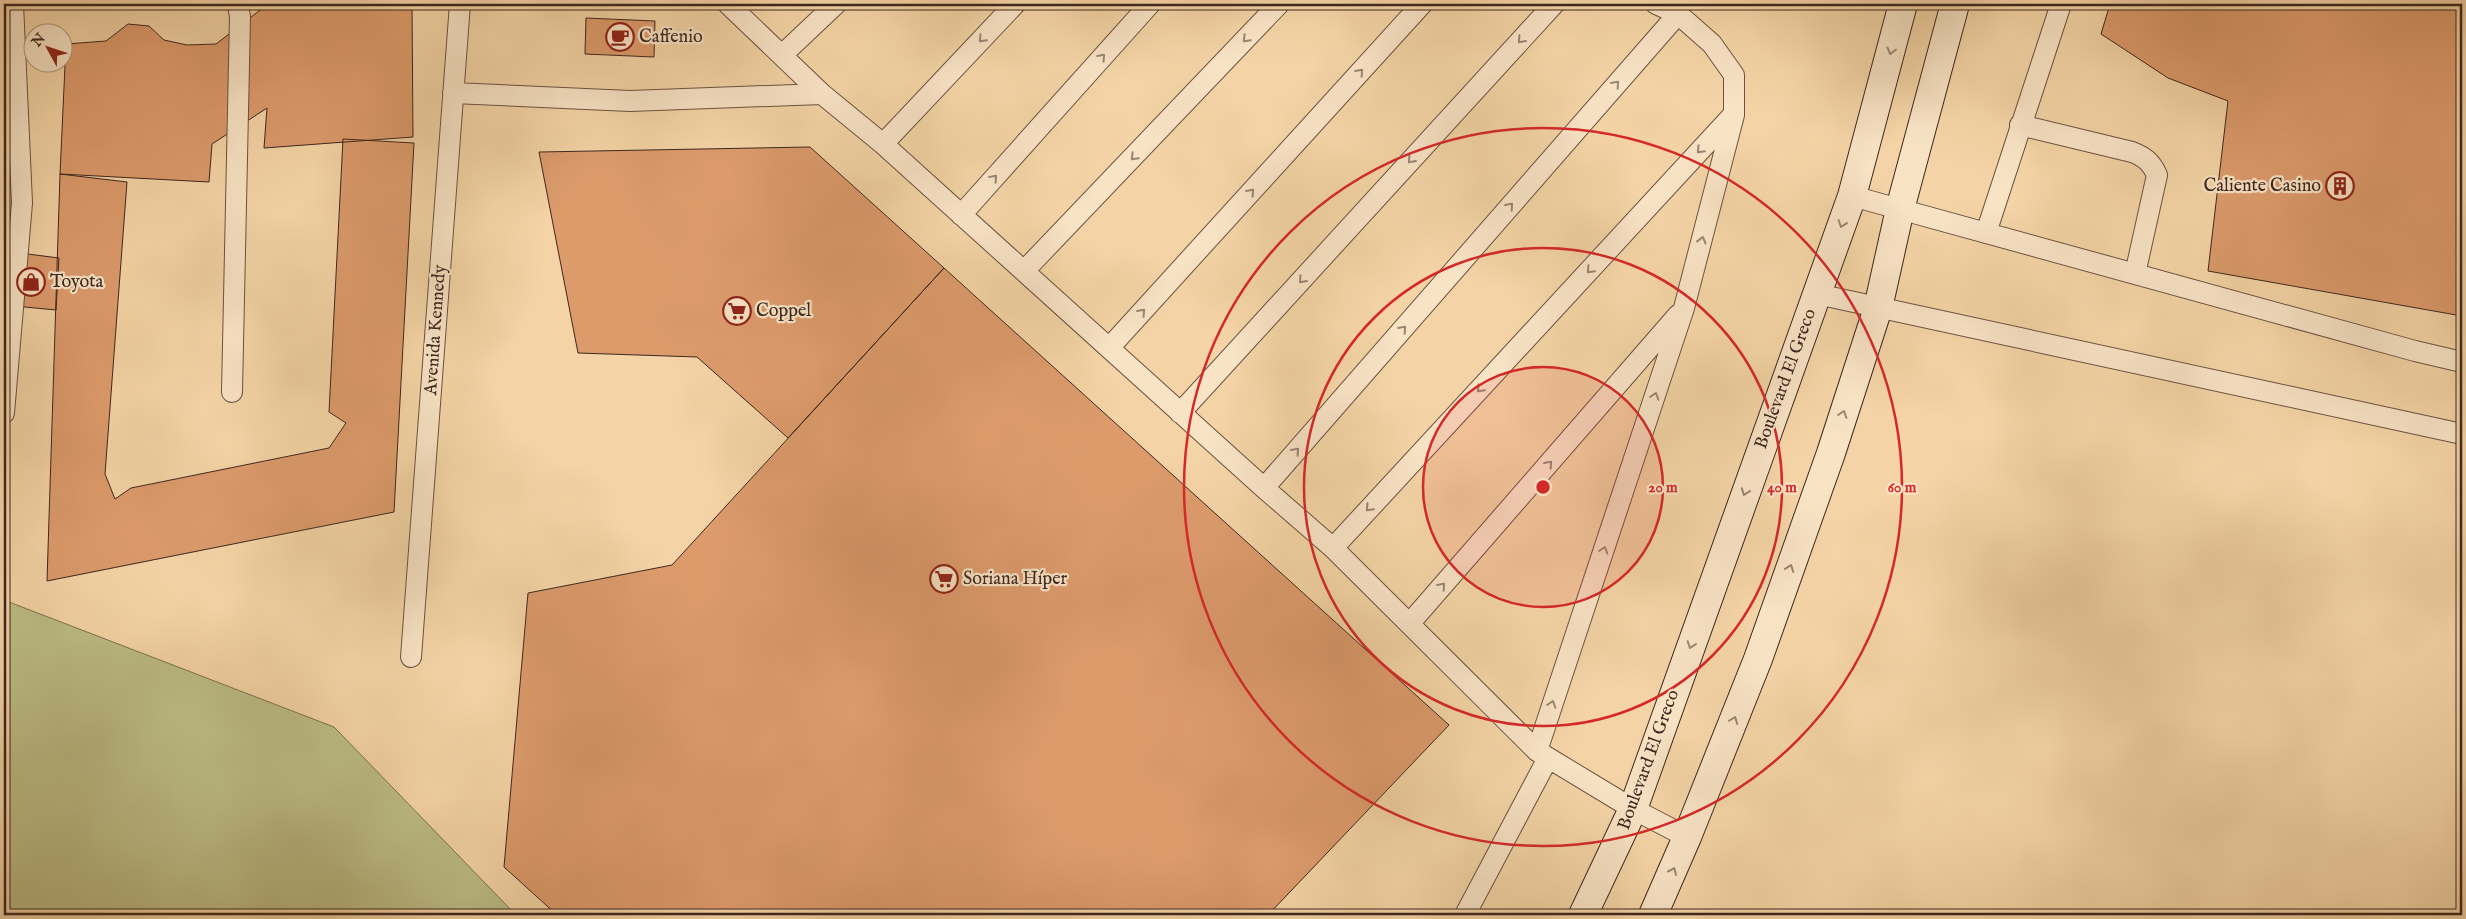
<svg xmlns="http://www.w3.org/2000/svg" width="2466" height="919" viewBox="0 0 2466 919" font-family="'IM FELL English',serif">
<style>
.green{fill:#bcbc86;stroke:#7c7252}
.building{fill:#dd9b6c;stroke:#3d271f}
.lines{fill:none;stroke-linecap:round;stroke-linejoin:round}
.service-casing{stroke:#6b5241;stroke-width:22}
.secondary-casing{stroke:#3d271f;stroke-width:30}
.service{stroke:#f8e3c5;stroke-width:20}
.secondary{stroke:#f8e3c5;stroke-width:28}
.oneway{stroke:#9a8572}
.ring{fill:none;stroke:#d62828;stroke-width:2.5}
.labels{text-anchor:middle;dominant-baseline:central;stroke-width:4.5;stroke-linejoin:round;paint-order:stroke}
.poi-label{font-size:18px;fill:#3d271f;stroke:#f8e3c5;text-anchor:start}
.street-label{font-size:18px;fill:#3d271f;stroke:#f8e3c5}
.centre{fill:#d62828;stroke:#f8e3c5;stroke-width:2.5}
.ring-label{font-size:15px;text-anchor:middle;font-weight:bold;fill:#d62828;stroke:#f8e3c5;stroke-width:4.5;stroke-linejoin:round;paint-order:stroke}
</style>
<rect width="100%" height="100%" fill="#f4d4a6"/>
<filter id="stains"><feTurbulence type="fractalNoise" baseFrequency=".004" numOctaves="4"/><feColorMatrix values="0 0 0 0 .2 0 0 0 0 .09 0 0 0 0 .02 0 0 0 .5 -.17"/></filter>
<radialGradient id="worn" r=".72"><stop offset=".6" stop-color="#630" stop-opacity="0"/><stop offset="1" stop-color="#630" stop-opacity=".3"/></radialGradient>
<path class="green" d="M9,602L334,727L516,915H4V603Z"/>
<path class="building" d="M268,4H412L413,137L264,148L267,108L212,144L209,182L60,174L66,44L106,41L128,24L149,26L164,40L187,45L216,44Z
M2110,4H2462V316L2208,271L2228,101L2168,78L2101,34Z
M586,18L655,21L654,57L585,54Z
M343,139L414,143L394,512L47,581L60,174L127,182L105,474L115,499L131,488L329,448L346,423L329,412Z
M810,147L944,268L788,438L697,357L578,353L539,152Z
M4,251L59,258L56,310L4,305Z
M944,268L1449,725L1268,915H557L504,867L528,593L672,565Z"/>
<g class="lines">
<defs>
<path id="service" d="M728,4L822,94L883,144L1264,488L1333,548L1537,751L1633,809L1687,837
M782,55L836,4
M453,93L630,101L822,94
M2020,125L2132,152C2145,157 2151,162 2157,175L2135,274
M883,144L1015,4
M1852,196L2415,351L2462,362
M961,215L1150,4
M1986,233L2061,4
M1024,271L1279,4
M1817,294L2462,434
M1109,348L1422,4
M232,392L240,17L238,4
M4,413L22,203L13,4
M1180,413L1554,4
M1264,488L1678,14
M1333,548L1732,116
M1410,623L1678,315
M411,657L460,4
M1537,751L1684,308L1734,115V75L1712,44L1678,14L1656,4
M1465,915L1548,758"/>
<path id="secondary" d="M1583,915L1633,809L1852,196L1903,4
M1653,915L1687,837L1758,659L1831,453L1878,308L1900,209L1955,4"/>
</defs>
<use href="#service" class="service-casing"/>
<use href="#secondary" class="secondary-casing"/>
<use href="#service" class="service"/>
<use href="#secondary" class="secondary"/>
</g>
<defs><path id="oneway-chevron" d="M-2-3.5L2.5 0L-2 3.5" fill="none" stroke-width="1.6" stroke-linecap="round" stroke-linejoin="round" transform="scale(1.25)"/></defs>
<g class="oneway">
<use href="#oneway-chevron" transform="translate(982 39) rotate(133)"/>
<use href="#oneway-chevron" transform="translate(1246 39) rotate(134)"/>
<use href="#oneway-chevron" transform="translate(1521 40) rotate(132)"/>
<use href="#oneway-chevron" transform="translate(1891 51) rotate(105)"/>
<use href="#oneway-chevron" transform="translate(1102 57) rotate(-48)"/>
<use href="#oneway-chevron" transform="translate(1360 72) rotate(-48)"/>
<use href="#oneway-chevron" transform="translate(1616 84) rotate(-49)"/>
<use href="#oneway-chevron" transform="translate(1700 150) rotate(133)"/>
<use href="#oneway-chevron" transform="translate(1134 157) rotate(134)"/>
<use href="#oneway-chevron" transform="translate(1411 160) rotate(132)"/>
<use href="#oneway-chevron" transform="translate(994 178) rotate(-48)"/>
<use href="#oneway-chevron" transform="translate(1251 192) rotate(-48)"/>
<use href="#oneway-chevron" transform="translate(1510 206) rotate(-49)"/>
<use href="#oneway-chevron" transform="translate(1842 224) rotate(110)"/>
<use href="#oneway-chevron" transform="translate(1702 240) rotate(-76)"/>
<use href="#oneway-chevron" transform="translate(1590 270) rotate(133)"/>
<use href="#oneway-chevron" transform="translate(1302 280) rotate(132)"/>
<use href="#oneway-chevron" transform="translate(1142 312) rotate(-48)"/>
<use href="#oneway-chevron" transform="translate(1403 329) rotate(-49)"/>
<use href="#oneway-chevron" transform="translate(1480 389) rotate(133)"/>
<use href="#oneway-chevron" transform="translate(1655 396) rotate(-72)"/>
<use href="#oneway-chevron" transform="translate(1843 414) rotate(-72)"/>
<use href="#oneway-chevron" transform="translate(1296 451) rotate(-49)"/>
<use href="#oneway-chevron" transform="translate(1549 464) rotate(-49)"/>
<use href="#oneway-chevron" transform="translate(1745 492) rotate(110)"/>
<use href="#oneway-chevron" transform="translate(1369 508) rotate(133)"/>
<use href="#oneway-chevron" transform="translate(1604 550) rotate(-72)"/>
<use href="#oneway-chevron" transform="translate(1790 568) rotate(-70)"/>
<use href="#oneway-chevron" transform="translate(1442 586) rotate(-49)"/>
<use href="#oneway-chevron" transform="translate(1691 645) rotate(109)"/>
<use href="#oneway-chevron" transform="translate(1552 704) rotate(-72)"/>
<use href="#oneway-chevron" transform="translate(1734 720) rotate(-69)"/>
<use href="#oneway-chevron" transform="translate(1673 871) rotate(-66)"/>
</g>
<circle cx="1543" cy="487" r="120" fill="#d62828" fill-opacity=".12"/>
<g class="ring">
<circle cx="1543" cy="487" r="120"/>
<circle cx="1543" cy="487" r="239"/>
<circle cx="1543" cy="487" r="359"/>
</g>
<defs>
<symbol id="cafe-ring" viewBox="-11 -11 22 22"><circle r="9.5" fill="#f8e3c5" stroke="#8f2418" stroke-width="1.5"/><path d="M-5.5-4.5H6V0H3Q3 3.5 0 3.5H-2.5Q-5.5 3.5-5.5 0ZM3-3.2v2h1.7v-2ZM-6 4.5H4V6H-6Z" fill="#8f2418"/></symbol>
<symbol id="building-ring" viewBox="-11 -11 22 22"><circle r="9.5" fill="#f8e3c5" stroke="#8f2418" stroke-width="1.5"/><path d="M-4-6H4V6H1V3H-1V6H-4ZM-2.5-4.3h1.7v1.8h-1.7ZM.8-4.3h1.7v1.8H.8ZM-2.5-1h1.7V.8h-1.7ZM.8-1h1.7V.8H.8Z" fill="#8f2418"/></symbol>
<symbol id="shop-ring" viewBox="-11 -11 22 22"><circle r="9.5" fill="#f8e3c5" stroke="#8f2418" stroke-width="1.5"/><path d="M-5-2.5h2.3a2.7 3.5 0 0 1 5.4 0H5L5.5 6h-11ZM-1.5-2.5h3a1.5 2.3 0 0 0-3 0Z" fill="#8f2418"/></symbol>
<symbol id="supermarket-ring" viewBox="-11 -11 22 22"><circle r="9.5" fill="#f8e3c5" stroke="#8f2418" stroke-width="1.5"/><path d="M-6-5.5h2.5l.6 2H6L4.5 2H-2.5L-4.4-4H-6ZM-1.5 3.2a1.3 1.3 0 1 0 .1 0ZM3 3.2a1.3 1.3 0 1 0 .1 0Z" fill="#8f2418"/></symbol>
</defs>
<g fill-rule="evenodd">
<use href="#cafe-ring" x="604" y="21" width="32" height="32"/>
<use href="#building-ring" x="2324" y="170" width="32" height="32"/>
<use href="#shop-ring" x="15" y="266" width="32" height="32"/>
<use href="#supermarket-ring" x="721" y="295" width="32" height="32"/>
<use href="#supermarket-ring" x="928" y="563" width="32" height="32"/>
</g>
<g class="labels">
<g class="poi-label">
<text x="639" y="37">Caffenio</text>
<text x="2321" y="186" text-anchor="end">Caliente Casino</text>
<text x="50" y="282">Toyota</text>
<text x="756" y="311">Coppel</text>
<text x="963" y="579">Soriana Híper</text>
</g>
<g class="street-label">
<text transform="translate(436 330) rotate(-86)">Avenida Kennedy</text>
<text transform="translate(1786 379) rotate(-70)">Boulevard El Greco</text>
<text transform="translate(1649 760) rotate(-70)">Boulevard El Greco</text>
</g>
</g>
<circle cx="1543" cy="487" r="8" class="centre"/>
<g class="ring-label">
<text x="1663" y="492">20 m</text>
<text x="1782" y="492">40 m</text>
<text x="1902" y="492">60 m</text>
</g>
<rect width="2466" height="919" fill="none" stroke="#f4d4a6" stroke-width="20"/>
<rect x="5" y="5" width="2456" height="909" fill="none" stroke="#3d271f" stroke-width="2.5"/>
<rect x="10" y="10" width="2446" height="899" fill="none" stroke="#3d271f"/>
<g transform="translate(48 48) rotate(310)"><circle r="24" fill="#f8e3c5" stroke="#ad9883"/>
<path d="M0-4L9 19L0 12L-9 19Z" fill="#8f2418"/>
<text y="-8" font-size="14" font-weight="bold" text-anchor="middle" fill="#3d271f">N</text>
</g>
<rect width="100%" height="100%" filter="url(#stains)"/>
<rect width="100%" height="100%" fill="url(#worn)"/>
</svg>
